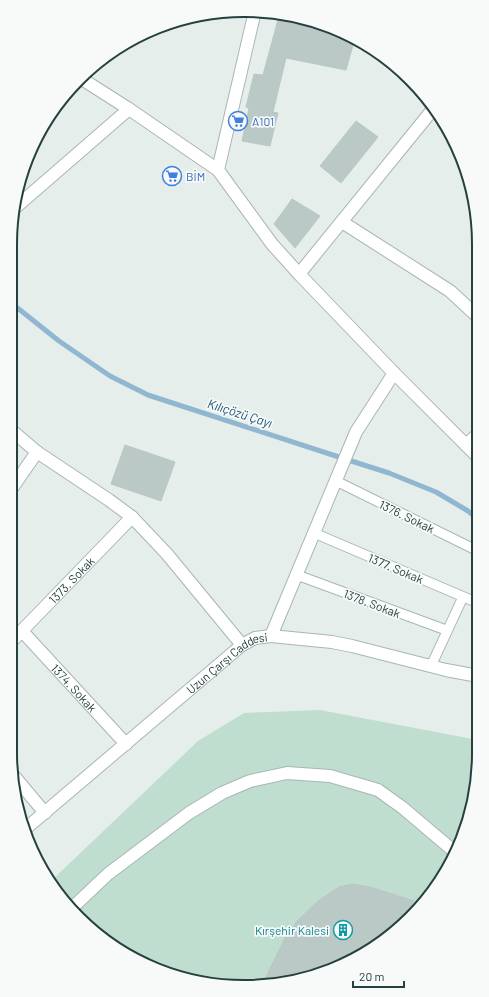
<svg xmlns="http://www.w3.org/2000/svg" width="489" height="997" viewBox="0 0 489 997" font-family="Barlow,sans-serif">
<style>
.green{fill:#c0decf}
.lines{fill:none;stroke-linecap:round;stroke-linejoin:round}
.stream{stroke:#91b7d0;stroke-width:5}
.building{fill:#bbc9c6;stroke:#b8c8c5}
.service-casing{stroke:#a8b6b5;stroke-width:11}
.pedestrian-casing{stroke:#a8b6b5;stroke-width:14}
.minor-casing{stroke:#a8b6b5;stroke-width:14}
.tertiary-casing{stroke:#a8b6b5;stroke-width:14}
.service{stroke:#fff;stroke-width:9}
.pedestrian{stroke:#fff;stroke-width:12}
.minor{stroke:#fff;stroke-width:12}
.tertiary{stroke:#fff;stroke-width:12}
.labels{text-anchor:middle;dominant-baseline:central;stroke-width:3.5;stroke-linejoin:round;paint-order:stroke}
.shop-label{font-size:12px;fill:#366cbe;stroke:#f7faf9;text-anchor:start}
.street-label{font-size:12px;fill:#25403f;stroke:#f7faf9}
.culture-label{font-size:12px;fill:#0d838f;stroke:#f7faf9;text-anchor:end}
.water-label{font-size:13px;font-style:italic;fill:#21557a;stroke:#f7faf9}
.rim{fill:none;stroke:#25403f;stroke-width:2}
</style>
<rect width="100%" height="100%" fill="#e6eeec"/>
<path class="green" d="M320,710L478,740L479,768L455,856L410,918L348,963L275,985L199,982L114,948L59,895L51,881L198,741L244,713Z"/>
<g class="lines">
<path class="stream" d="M10,302L59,341L110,376L148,395L345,459L389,473L436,492L468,511L478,519"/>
</g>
<path class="building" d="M279,16L348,34L355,38L346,70L286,58L273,112L278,113L270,146L242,141L249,108L246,107L254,74L263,75Z
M356,121L378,137L341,183L320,166Z
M292,199L320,216L295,248L274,224Z
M125,445L175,462L161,501L111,484Z
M352,884L370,887L414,901L415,911L410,918L348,963L275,985H262L285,938L297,921L318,901L339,887Z"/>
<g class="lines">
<defs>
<path id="service" d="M336,481L478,551
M314,533L478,603
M297,575L446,630
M431,666L463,597"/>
<path id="pedestrian" d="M72,908L108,874L189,813L222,793L250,781L287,773L330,776L378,790L403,808L456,853"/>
<g id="minor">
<path d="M82,79L129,109L218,170"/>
<path d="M16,207L129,109"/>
<path d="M342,222L450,291L477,316"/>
<path d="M299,274L434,108"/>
<path d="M10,429L37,452L109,500L132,517L167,554L242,645"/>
<path d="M466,445L478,434"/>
<path d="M10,491L37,452"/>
<path id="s1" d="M22,631L126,744"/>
<path d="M271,636L356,432L394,373"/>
<path id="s2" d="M10,643L132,517"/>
<path d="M14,776L45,813"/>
<path id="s3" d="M24,830L242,645L255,638L271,636L332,642L352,646L446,670L478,676"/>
</g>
<path id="tertiary" d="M255,11L218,170L272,244L299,274L394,373L478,457"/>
</defs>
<use href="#service" class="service-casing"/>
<use href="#pedestrian" class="pedestrian-casing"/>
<use href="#minor" class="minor-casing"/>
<use href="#tertiary" class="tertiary-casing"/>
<use href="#service" class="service"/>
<use href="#pedestrian" class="pedestrian"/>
<use href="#minor" class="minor"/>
<use href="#tertiary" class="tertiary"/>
</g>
<defs>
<symbol id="supermarket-ring" viewBox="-11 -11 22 22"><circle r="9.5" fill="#f7faf9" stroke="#3f7fe0" stroke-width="1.5"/><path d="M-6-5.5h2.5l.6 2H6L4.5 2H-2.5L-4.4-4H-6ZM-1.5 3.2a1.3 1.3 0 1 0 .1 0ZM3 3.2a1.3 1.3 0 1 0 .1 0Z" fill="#3f7fe0"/></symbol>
<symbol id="building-ring" viewBox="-11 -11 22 22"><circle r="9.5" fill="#f7faf9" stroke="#0f9aa8" stroke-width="1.5"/><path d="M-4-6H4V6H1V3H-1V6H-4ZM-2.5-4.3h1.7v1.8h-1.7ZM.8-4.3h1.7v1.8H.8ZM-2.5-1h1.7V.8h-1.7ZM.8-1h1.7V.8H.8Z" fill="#0f9aa8"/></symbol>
</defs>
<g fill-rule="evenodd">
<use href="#supermarket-ring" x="227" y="110" width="22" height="22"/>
<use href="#supermarket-ring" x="161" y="165" width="22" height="22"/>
<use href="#building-ring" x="332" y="919" width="22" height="22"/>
</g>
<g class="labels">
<g class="shop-label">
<text x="252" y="121">A101</text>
<text x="186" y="176">BİM</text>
</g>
<g class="street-label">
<text transform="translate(407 516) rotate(26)">1376. Sokak</text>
<text transform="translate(396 568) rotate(23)">1377. Sokak</text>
<text stroke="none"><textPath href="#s2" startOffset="88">1373. Sokak</textPath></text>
<text transform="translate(372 603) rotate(21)">1378. Sokak</text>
<text stroke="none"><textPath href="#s3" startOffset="264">Uzun Çarşı Caddesi</textPath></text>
<text stroke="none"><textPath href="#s1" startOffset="77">1374. Sokak</textPath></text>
</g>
<g class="culture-label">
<text x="329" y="930">Kırşehir Kalesi</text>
</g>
<g class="water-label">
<text transform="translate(240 413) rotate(18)">Kılıçözü Çayı</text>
</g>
</g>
<path d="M0 0H489V997H0ZM244 17H245A227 227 0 0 1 472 244V753A227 227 0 0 1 245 980H244A227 227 0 0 1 17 753V244A227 227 0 0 1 244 17Z" fill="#f7faf9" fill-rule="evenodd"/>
<path class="rim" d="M244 17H245A227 227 0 0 1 472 244V753A227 227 0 0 1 245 980H244A227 227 0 0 1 17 753V244A227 227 0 0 1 244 17Z"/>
<path d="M353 981v6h51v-6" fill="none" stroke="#25403f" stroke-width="2"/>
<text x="359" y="981" font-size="12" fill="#25403f" stroke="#f7faf9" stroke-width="3" paint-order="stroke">20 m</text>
</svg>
